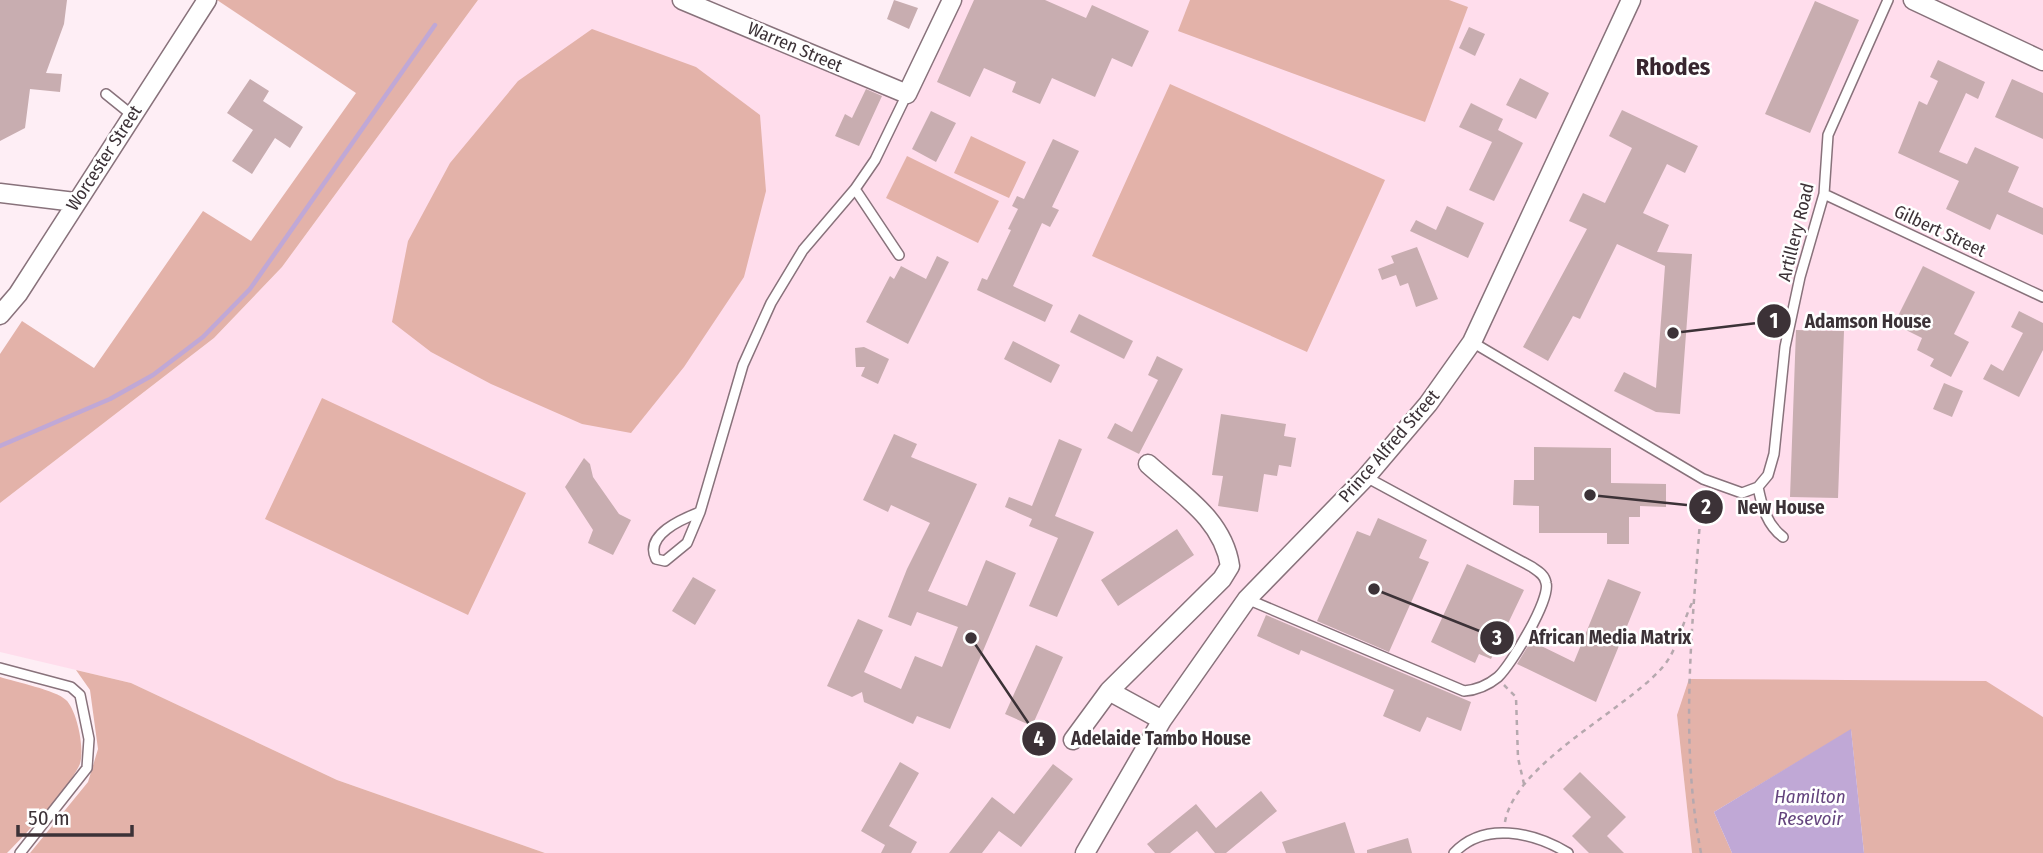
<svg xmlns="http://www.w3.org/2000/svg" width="2043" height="853" viewBox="0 0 2043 853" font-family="'Fira Sans Condensed',sans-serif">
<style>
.built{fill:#ffddec}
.green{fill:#e3b2a9}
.water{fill:#c0a8d6}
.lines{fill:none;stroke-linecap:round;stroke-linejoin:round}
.stream{stroke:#c0a8d6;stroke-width:4.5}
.building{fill:#c8adb0}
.service-casing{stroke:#88727b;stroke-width:12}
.minor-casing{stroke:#88727b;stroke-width:21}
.path{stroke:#b6a8ae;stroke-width:2.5;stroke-dasharray:5 5;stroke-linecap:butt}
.service{stroke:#fff;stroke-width:9}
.minor{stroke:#fff;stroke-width:18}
.labels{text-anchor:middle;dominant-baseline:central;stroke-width:5;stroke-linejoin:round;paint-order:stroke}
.street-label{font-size:18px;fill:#3c3237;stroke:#fff}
.water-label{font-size:19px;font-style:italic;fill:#64447e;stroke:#fff}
.district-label{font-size:24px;font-weight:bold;fill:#38262f;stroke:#fff}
.leader{fill:none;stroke:#3c3237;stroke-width:2.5}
.callout-dot{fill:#3c3237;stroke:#fff;stroke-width:2.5}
.mark-label{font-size:21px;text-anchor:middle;font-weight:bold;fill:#fff}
.callout-label{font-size:19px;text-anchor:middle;font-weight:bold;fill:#3c3237;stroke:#fff;stroke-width:5;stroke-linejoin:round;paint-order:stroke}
</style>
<rect width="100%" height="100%" fill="#feeef5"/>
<path class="built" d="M478,0H673L912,101L959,0H2043V717L2031,712L1677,715L1692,853H545L337,780L131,683L0,652V503L214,338L282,267Z"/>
<path class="green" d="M217,0H478L282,267L214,338L0,503V354L22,321L94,368L203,211L251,241L356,93Z
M1190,0H1449L1468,7L1425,122L1178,31Z
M592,29L696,67L760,115L766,191L744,277L684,367L631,433L582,424L491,384L431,352L392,322L408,241L450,163L518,81Z
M1170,84L1385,180L1307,352L1092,256Z
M971,136L1026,162L1009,198L954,173Z
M907,156L999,201L978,243L886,198Z
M322,398L526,493L468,615L265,519Z
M76,670L131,683L337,780L545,853H30L88,782L98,749L90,690Z
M0,677C15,682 56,690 66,700C77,710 86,752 79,766C68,789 26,834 7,853H0Z
M1689,679L1986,681L2043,717V853H1864L1851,730L1714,812L1732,853H1692L1677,715Z"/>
<path class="water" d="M1851,729L1864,853H1732L1714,812Z"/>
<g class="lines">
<path class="stream" d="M0,446L110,399L153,375L203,337L250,289L435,25"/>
</g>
<path class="building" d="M0,0H67L64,24L46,73L62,74L60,92L30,89L25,128L0,141Z
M894,0L918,8L909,29L887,19Z
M974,0H1045L1086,18L1092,5L1149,31L1132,67L1112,58L1095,97L1052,78L1040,104L1012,92L1016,82L984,68L970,97L937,82Z
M1815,1L1859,20L1810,133L1765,114Z
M1469,27L1485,34L1475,56L1459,48Z
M1938,60L1985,82L1978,99L1966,93L1939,152L1967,164L1975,147L2019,167L2008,192L2043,208V235L1997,214L1990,230L1946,209L1959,181L1898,153L1919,101L1927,105L1938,81L1930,77Z
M1520,78L1549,93L1536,119L1506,105Z
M250,79L269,91L263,101L303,127L290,148L275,138L252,174L232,161L253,130L227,113Z
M2012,79L2043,93V139L1995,117Z
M866,89L882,96L859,146L835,136L845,114L852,118Z
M1471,103L1503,119L1498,130L1523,143L1494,201L1469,190L1492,142L1459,127Z
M1622,110L1698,146L1685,173L1667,164L1643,213L1669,225L1657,252L1692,254L1680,414L1656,412L1614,391L1624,372L1656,388L1665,266L1617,244L1580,319L1573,316L1548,361L1523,347L1587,229L1569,221L1583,193L1605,203L1632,148L1609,136Z
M931,111L956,123L936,162L912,149Z
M1053,139L1079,151L1052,207L1059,210L1050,227L1042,223L1013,286L1053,305L1045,322L977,290L982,278L987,280L1011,230L1008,229L1018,209L1012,206L1017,196L1024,199Z
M1447,206L1484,223L1468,258L1410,231L1416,220L1436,230Z
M1417,247L1438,299L1416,307L1408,283L1400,286L1396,275L1382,280L1378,269L1394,263L1391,256Z
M937,256L949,262L908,344L866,322L890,276L894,279L901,266L926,279Z
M1923,266L1975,292L1954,334L1969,342L1951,377L1930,366L1934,359L1917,350L1922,338L1894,324Z
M2019,311L2043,323V350L2019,397L1983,379L1991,364L2003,371L2023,333L2011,327Z
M1079,314L1133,341L1124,359L1070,332Z
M1796,330L1844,331L1838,498L1790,497Z
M1013,341L1060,365L1051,383L1004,359Z
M864,347L889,359L878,384L861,376L865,367H856L855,348Z
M1157,356L1183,369L1139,454L1107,438L1115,423L1132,432L1158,380L1148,375Z
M1944,383L1963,391L1952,417L1933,409Z
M1221,414L1286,424L1284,436L1296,438L1291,467L1279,465L1277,476L1264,474L1258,512L1218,506L1223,476L1212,475Z
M894,434L917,444L911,457L977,484L928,591L967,606L986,560L1016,573L950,729L917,716L913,724L864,702L862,692L852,697L827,686L858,619L883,630L864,672L901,689L915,656L942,667L958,627L917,612L911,626L888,617L907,569L930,523L891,505L888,512L863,500Z
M1059,439L1082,449L1055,516L1094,532L1057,617L1029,606L1058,538L1029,526L1032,519L1005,507L1009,497L1032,506Z
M1534,447L1611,448V483L1666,484V507L1640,506V517H1629V544H1607V533H1539V506L1513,505L1514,480H1534Z
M584,458L590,464L593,477L619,514L631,520L613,555L588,543L593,530L565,487Z
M1378,518L1427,540L1419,558L1429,562L1389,652L1317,621L1357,531L1370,536Z
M1177,529L1194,555L1118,606L1101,580Z
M1467,564L1524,590L1491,659L1479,654L1475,663L1431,642Z
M693,577L716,590L695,625L672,611Z
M1608,579L1641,592L1596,702L1517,664L1531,641L1574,662Z
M1266,615L1471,702L1461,731L1427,717L1420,732L1383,716L1394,690L1301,650L1299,655L1257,636Z
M1036,645L1063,657L1032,726L1005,714Z
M900,762L919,773L889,826L917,842L911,853H881L885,845L861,831Z
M1053,764L1073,779L1021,847L999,831L982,853H949L992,797L1014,814Z
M1580,772L1626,817L1607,836L1624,853H1589L1572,836L1591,817L1563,789Z
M1261,791L1277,811L1226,853H1215L1197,831L1170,853H1155L1147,844L1196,804L1216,828Z
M1345,822L1355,853H1286L1282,842Z
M1408,838L1412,853H1367V850Z"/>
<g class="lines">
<defs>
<path id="service" d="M106,94L132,115
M855,189L899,255
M1824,194L2043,297
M1472,342L1703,479L1742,493L1758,487L1768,475L1774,454L1785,347L1800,277L1824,194L1828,135L1888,0
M1758,487C1762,507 1767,525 1783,537
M700,512C682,519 644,535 656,559L665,561L687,543L700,512L743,365L771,303L803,250L855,189L875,160L907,94
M1247,599L1464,691C1477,690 1487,686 1498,677C1511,665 1551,599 1546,583C1545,575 1538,571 1532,567L1366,477
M0,668L71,687L80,695L89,739L87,768L20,853
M1454,853C1484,821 1533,832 1568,853"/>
<path id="minor" d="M682,0L907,94L952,0
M1913,0L2043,61
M0,193L75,202
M0,315L18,294L207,0
M1109,691L1222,579L1230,566C1223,519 1181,494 1148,464
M1073,740L1109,691L1162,720
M1085,853L1162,720L1247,599L1366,477L1428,404L1472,342L1631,0"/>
</defs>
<use href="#service" class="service-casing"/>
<use href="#minor" class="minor-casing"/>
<path class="path" d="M1504,685L1516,697L1518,758L1524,784
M1505,822C1515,764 1622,712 1661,669C1678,651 1682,622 1693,601
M1701,853C1678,734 1694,613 1702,493"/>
<use href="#service" class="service"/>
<use href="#minor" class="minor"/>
</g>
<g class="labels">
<g class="street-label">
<text transform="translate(795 47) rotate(23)">Warren Street</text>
<text transform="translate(104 158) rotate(-57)">Worcester Street</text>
<text transform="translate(1940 231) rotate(25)">Gilbert Street</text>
<text transform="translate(1796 232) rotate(-76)">Artillery Road</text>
<text transform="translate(1389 446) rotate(-49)">Prince Alfred Street</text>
</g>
<g class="water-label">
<text x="1810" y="796">Hamilton<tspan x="1810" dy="22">Resevoir</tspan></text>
</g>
<g class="district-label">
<text x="1673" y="67">Rhodes</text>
</g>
</g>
<path class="leader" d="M1673 333L1774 321M1590 495L1706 507M1374 589L1497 638M971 638L1039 739"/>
<g class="callout-dot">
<circle cx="1673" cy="333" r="7"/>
<circle cx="1590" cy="495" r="7"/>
<circle cx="1374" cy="589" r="7"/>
<circle cx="971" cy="638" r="7"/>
<circle cx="1774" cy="321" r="18"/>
<circle cx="1706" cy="507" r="18"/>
<circle cx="1497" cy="638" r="18"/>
<circle cx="1039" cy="739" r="18"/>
</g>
<g class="mark-label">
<text x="1774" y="328">1</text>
<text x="1706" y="514">2</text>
<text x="1497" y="645">3</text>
<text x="1039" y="746">4</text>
</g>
<g class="callout-label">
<text x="1868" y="328">Adamson House</text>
<text x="1781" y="514">New House</text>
<text x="1610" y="644">African Media Matrix</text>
<text x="1161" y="745">Adelaide Tambo House</text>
</g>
<path d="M18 825v10h114v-10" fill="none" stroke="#3c3237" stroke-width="3.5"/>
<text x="28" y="825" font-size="21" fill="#3c3237" stroke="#ffffff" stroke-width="5" paint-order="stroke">50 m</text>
</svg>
